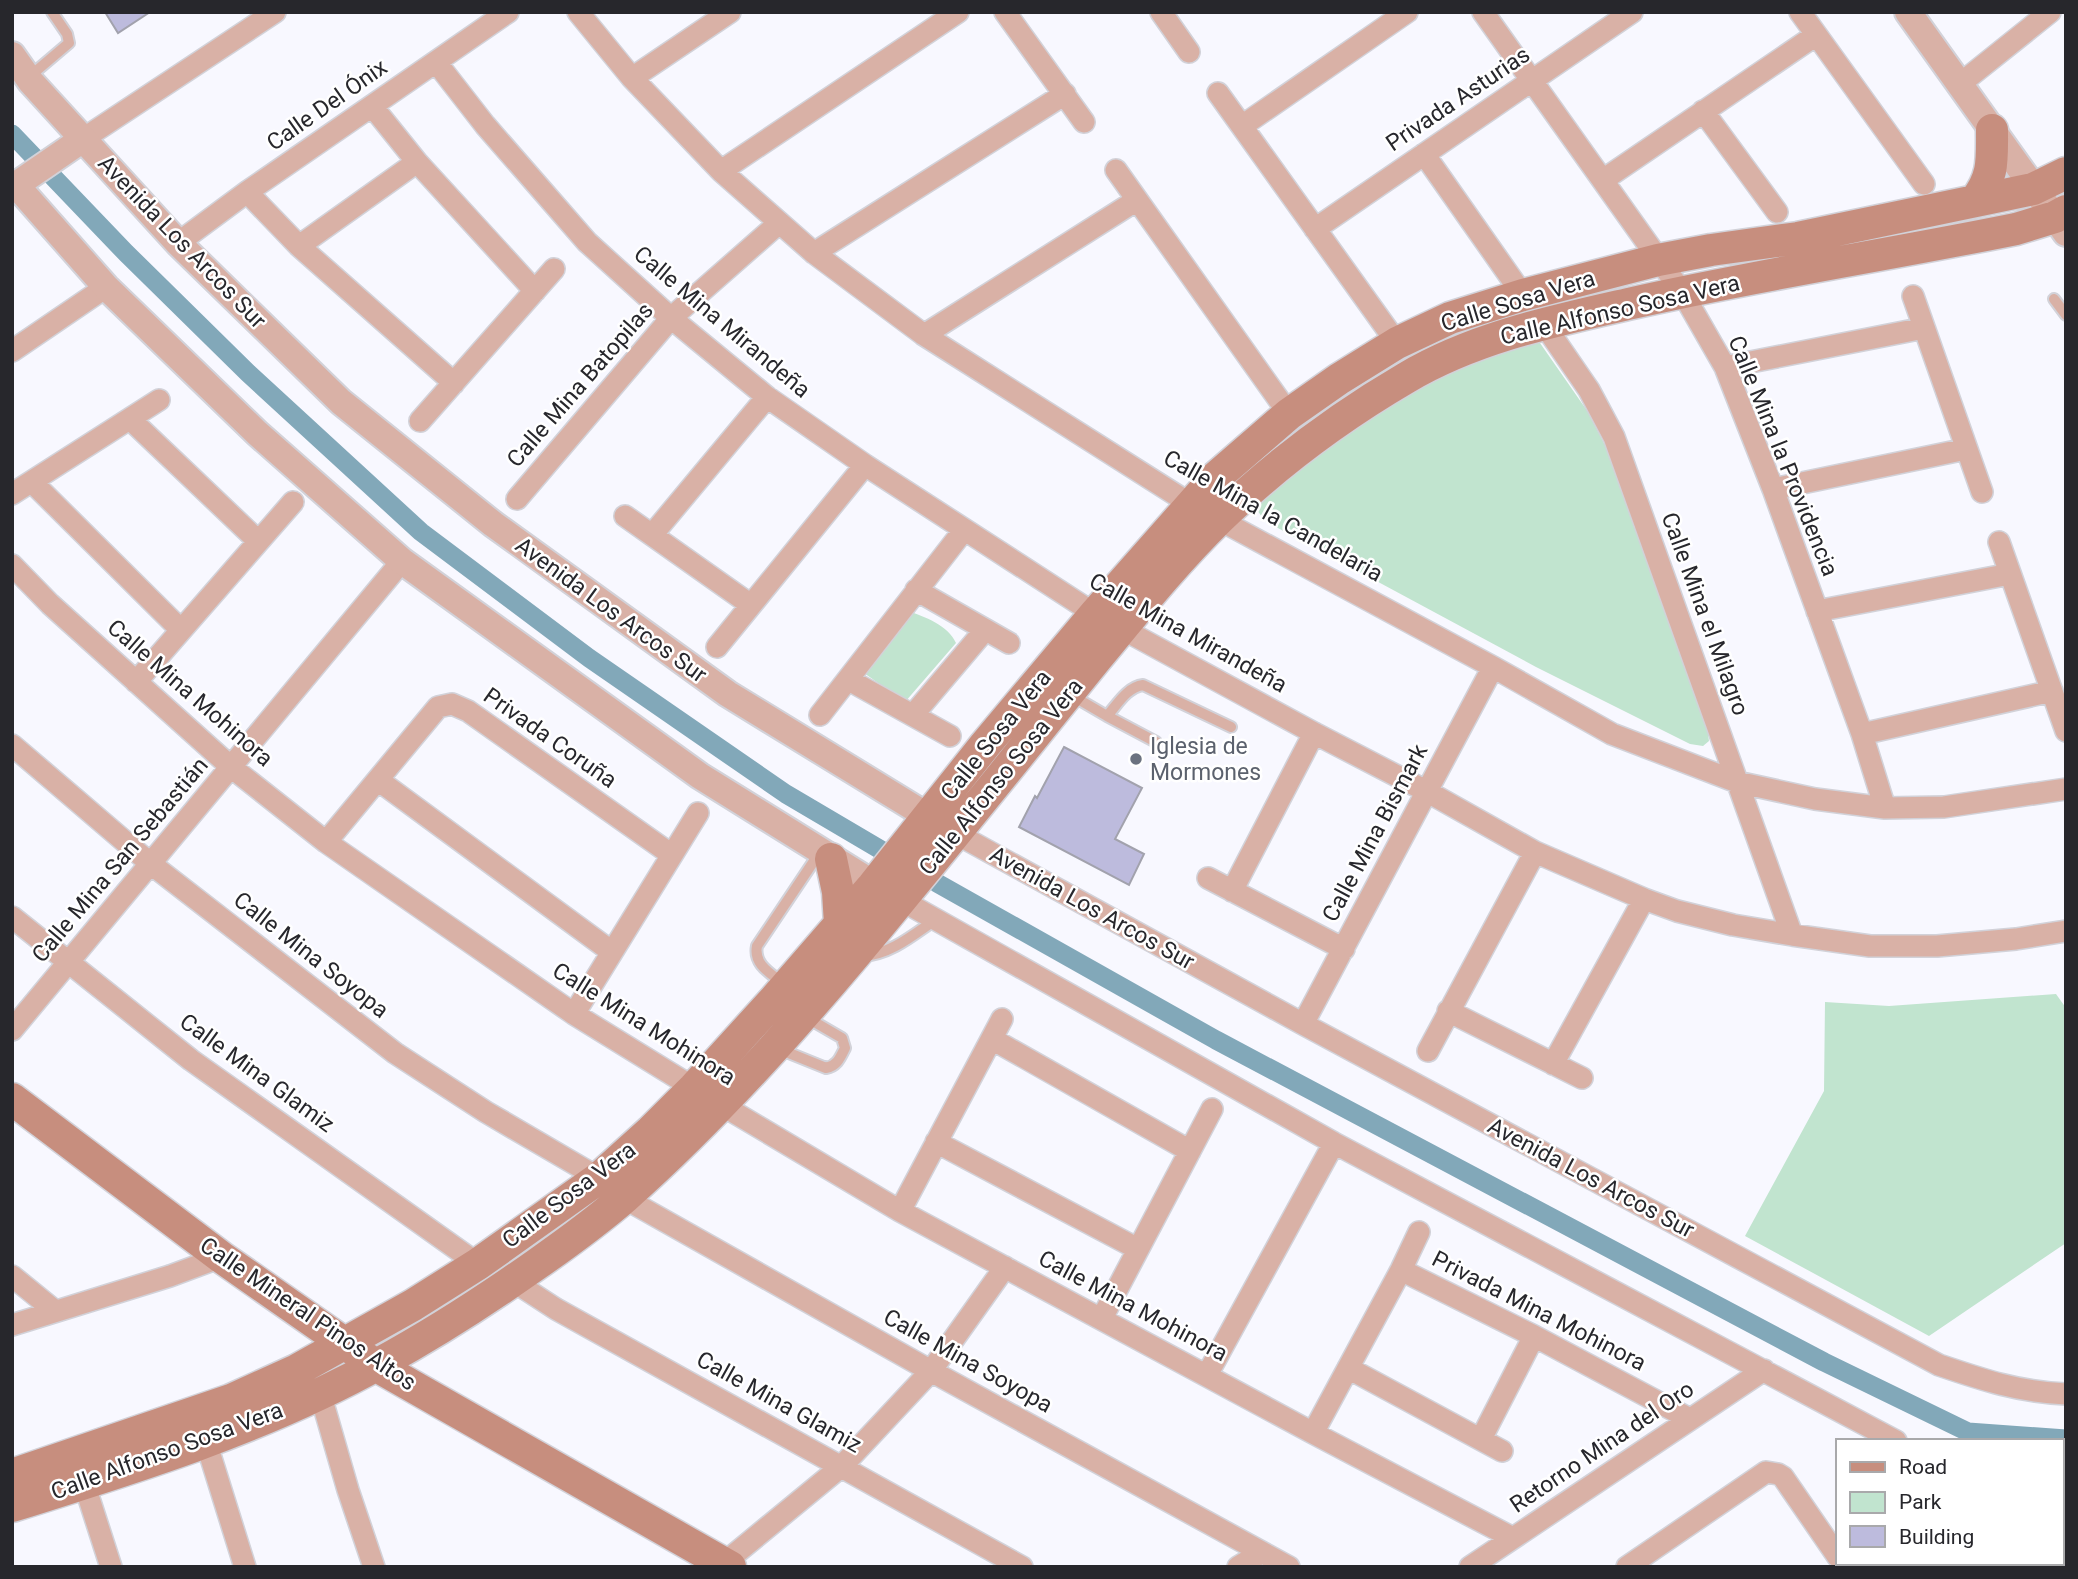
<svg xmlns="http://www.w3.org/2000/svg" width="2078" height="1579" viewBox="0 0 2078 1579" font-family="Roboto,sans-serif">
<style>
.green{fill:#c1e4cf}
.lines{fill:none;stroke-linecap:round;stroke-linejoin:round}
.canal{stroke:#82a8b9;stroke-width:19}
.building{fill:#bdbbdd;stroke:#a2a2ad;stroke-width:2}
.service-casing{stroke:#d2d2d9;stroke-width:14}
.minor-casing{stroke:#d2d2d9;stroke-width:24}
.tertiary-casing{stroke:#d2d2d9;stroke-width:30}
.secondary-casing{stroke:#d2d2d9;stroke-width:35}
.service{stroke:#d9b1a6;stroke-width:10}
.minor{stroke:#d9b1a6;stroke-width:21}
.tertiary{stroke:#d9b1a6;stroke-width:26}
.secondary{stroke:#c78e7e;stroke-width:32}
.worship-dot{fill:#6b7280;stroke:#fff;stroke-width:2.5}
.labels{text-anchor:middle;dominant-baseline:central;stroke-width:5;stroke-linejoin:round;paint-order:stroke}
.street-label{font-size:23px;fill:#27272c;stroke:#fff}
.worship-label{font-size:23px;fill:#5b616d;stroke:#fff;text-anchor:start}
</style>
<rect width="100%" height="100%" fill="#f8f8ff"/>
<path class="green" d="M1533,333L1588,412L1611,457L1707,726L1709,741L1703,746L1690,744L1536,667L1265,521L1257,510L1260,503L1330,442L1386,402Z
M907,611C924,616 949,626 956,643L905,702L864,673Z
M2056,994L2066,1008V1243L1929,1336L1745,1236L1824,1091L1825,1002L1889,1006Z"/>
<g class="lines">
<path class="canal" d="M12,134L126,253L248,373L421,532L589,658L786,794L881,850
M937,883L1216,1040L1824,1362L1968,1432L2066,1439"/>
</g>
<path class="building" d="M105,12H150L118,33Z
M1064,747L1142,788L1115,839L1144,854L1129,885L1019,827L1035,796L1037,798Z"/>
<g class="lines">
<defs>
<path id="service" d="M29,77L69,43L67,34L52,12
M2054,299L2066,315
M1071,695L1107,716C1117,705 1127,687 1143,685L1231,727
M1107,716L1156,742
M863,956C891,954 913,935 935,920
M785,985C772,974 753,965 757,946L820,852
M779,1049L826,1068C837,1066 840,1058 845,1048L842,1038L804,1016"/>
<path id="minor" d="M578,12L632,78L721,171L814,253L924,335L1192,505L1493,667L1612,734L1737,782L1815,799L1885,808L1944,807L2066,789
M1005,12L1084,122
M1161,12L1189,52
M1483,12L1682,292L1725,367L1773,489L1862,734L1885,808
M1800,12L1924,184
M436,62L485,125L587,242L671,318L767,397L865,465L1095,614L1314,733L1428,792L1535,852L1644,899L1677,911L1733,925L1792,935L1870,946H1937L2016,939L2066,931
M632,78L730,12
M1960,84L2050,12
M1218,93L1397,343
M372,106L417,162L535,291
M1703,111L1777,212
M1242,126L1407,12
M83,139L275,12
M1424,154L1523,295
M1116,170L1289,414
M721,171L958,12
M1603,180L1816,35
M247,192L299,246L454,383
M1315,229L1632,12
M178,243L247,192L508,12
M299,246L417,162
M814,253L1065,94
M1913,296L1982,492
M1543,323L1589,390L1614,437L1792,935
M924,335L1137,200
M12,351L106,287
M1725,367L1924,328
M130,419L258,541
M420,421L554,269
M32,482L181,630
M1773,489L1966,449
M12,494L159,400
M517,499L671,318L779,223
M625,516L751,605
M652,535L767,397
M1999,542L2066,731
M12,565L50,604L231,767L326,842L574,1014L720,1104L900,1211L1313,1433L1513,1538
M916,590L1009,643
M1817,611L2010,574
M717,647L865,465
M849,680L950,736
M136,682L293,502
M820,715L964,530
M913,715L985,630
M1862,734L2052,691
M12,745L151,864L395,1053L486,1112L599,1178
M378,780L612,952
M955,833L1303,1024L1939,1365C1983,1380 2019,1392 2066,1394
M326,842L438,707L452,704L468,711L672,855
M1208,878L1344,949
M1232,891L1314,733
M901,900L1334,1143L1896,1441
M12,917L191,1060L478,1264
M1448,1011L1582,1078
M574,1014L698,813
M1303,1024L1493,667
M12,1030L402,561
M992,1039L1190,1151
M1428,1051L1535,852
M1553,1064L1644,899
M936,1142L1138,1249
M624,1198L931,1371L1289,1567
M900,1211L1002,1019
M1401,1270L1534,1336L1690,1419
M12,1276L55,1311
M513,1281L556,1309L1022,1567
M1102,1318L1212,1109
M12,1325L170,1276L221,1257
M1348,1368L1502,1451
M1207,1375L1334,1143
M320,1393L348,1490L374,1567
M1313,1433L1401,1270L1419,1232
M1481,1439L1534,1336
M206,1442L245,1567
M2062,1479L2066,1480
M84,1483L111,1567
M724,1563L842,1466L931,1371L1005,1267
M1238,1567L1261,1553
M1470,1567L1764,1370
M1627,1567L1766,1472L1778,1474L1783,1477L1838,1557"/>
<path id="tertiary" d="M1908,12L2066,233
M12,55L31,82L178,243L341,402L493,524L728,694L955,833
M83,139L16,185L106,287L257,433L402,561L700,776L890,894"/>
<path id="secondary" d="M1975,201C1994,177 1992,160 1992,130
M831,859L838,892L840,924
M12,1099L221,1257L377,1366L730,1567
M12,1475L231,1400L297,1370L413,1305L478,1264L599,1178L651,1131L694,1088L775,999L873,886L985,745L1095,614L1215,478L1289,414L1339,379L1397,343L1450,318L1523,295L1658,260L1711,250L1798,238L2033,189L2066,173
M12,1506C137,1467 265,1427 380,1363C435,1333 486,1300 537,1264C567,1243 597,1221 625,1197C726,1107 817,1002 902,898C968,819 1032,738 1097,658C1136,611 1175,562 1219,519C1274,466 1341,416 1406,378C1473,338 1553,321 1628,304C1756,275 1887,255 2016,229L2055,217L2066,211"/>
</defs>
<use href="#service" class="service-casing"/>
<use href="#minor" class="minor-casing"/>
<use href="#tertiary" class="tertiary-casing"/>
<use href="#secondary" class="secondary-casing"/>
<use href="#service" class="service"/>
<use href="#minor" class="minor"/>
<use href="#tertiary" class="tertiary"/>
<use href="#secondary" class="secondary"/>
</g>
<circle class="worship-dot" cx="1136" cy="759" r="7"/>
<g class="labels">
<g class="street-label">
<text transform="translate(1458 99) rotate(-34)">Privada Asturias</text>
<text transform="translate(327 105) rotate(-35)">Calle Del Ónix</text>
<text transform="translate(182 242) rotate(46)">Avenida Los Arcos Sur</text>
<text transform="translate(1518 301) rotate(-17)">Calle Sosa Vera</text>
<text transform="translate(1620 310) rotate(-13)">Calle Alfonso Sosa Vera</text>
<text transform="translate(722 322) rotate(40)">Calle Mina Mirandeña</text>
<text transform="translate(580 385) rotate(-49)">Calle Mina Batopilas</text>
<text transform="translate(1783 456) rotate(68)">Calle Mina la Providencia</text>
<text transform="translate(1273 516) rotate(29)">Calle Mina la Candelaria</text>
<text transform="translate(611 610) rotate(36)">Avenida Los Arcos Sur</text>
<text transform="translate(1705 614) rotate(70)">Calle Mina el Milagro</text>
<text transform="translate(1188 633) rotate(29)">Calle Mina Mirandeña</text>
<text transform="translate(190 693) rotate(41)">Calle Mina Mohinora</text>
<text transform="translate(996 735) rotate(-51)">Calle Sosa Vera</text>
<text transform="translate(550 738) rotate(35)">Privada Coruña</text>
<text transform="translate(1001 777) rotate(-51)">Calle Alfonso Sosa Vera</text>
<text transform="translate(1375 833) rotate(-62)">Calle Mina Bismark</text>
<text transform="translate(120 860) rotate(-50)">Calle Mina San Sebastián</text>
<text transform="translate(1092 908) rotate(29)">Avenida Los Arcos Sur</text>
<text transform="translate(311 955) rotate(38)">Calle Mina Soyopa</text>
<text transform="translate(644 1024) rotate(32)">Calle Mina Mohinora</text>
<text transform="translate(257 1073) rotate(36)">Calle Mina Glamiz</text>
<text transform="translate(1591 1178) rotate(28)">Avenida Los Arcos Sur</text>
<text transform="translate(569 1195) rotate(-37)">Calle Sosa Vera</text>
<text transform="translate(1133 1306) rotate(28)">Calle Mina Mohinora</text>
<text transform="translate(1539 1311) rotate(27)">Privada Mina Mohinora</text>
<text transform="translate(308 1314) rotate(34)">Calle Mineral Pinos Altos</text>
<text transform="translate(968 1361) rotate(29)">Calle Mina Soyopa</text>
<text transform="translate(779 1402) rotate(29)">Calle Mina Glamiz</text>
<text transform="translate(1602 1447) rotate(-34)">Retorno Mina del Oro</text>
<text transform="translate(167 1451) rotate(-20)">Calle Alfonso Sosa Vera</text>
</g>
<g class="worship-label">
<text x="1150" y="746">Iglesia de<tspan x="1150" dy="26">Mormones</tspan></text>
</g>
</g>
<rect width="2078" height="1579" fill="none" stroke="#27272c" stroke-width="28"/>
<rect x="1836" y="1439" width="228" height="126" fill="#ffffff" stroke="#a9a9ab" stroke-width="2"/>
<rect x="1850" y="1462" width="35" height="10" fill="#c78e7e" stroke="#a9a9ab" stroke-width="2"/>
<text x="1899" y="1474" font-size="21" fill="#27272c">Road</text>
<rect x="1850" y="1492" width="35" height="21" fill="#c1e4cf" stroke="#a9a9ab" stroke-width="2"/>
<text x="1899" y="1509" font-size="21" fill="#27272c">Park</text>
<rect x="1850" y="1526" width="35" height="21" fill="#bdbbdd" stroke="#a9a9ab" stroke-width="2"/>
<text x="1899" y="1544" font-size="21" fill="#27272c">Building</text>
</svg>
